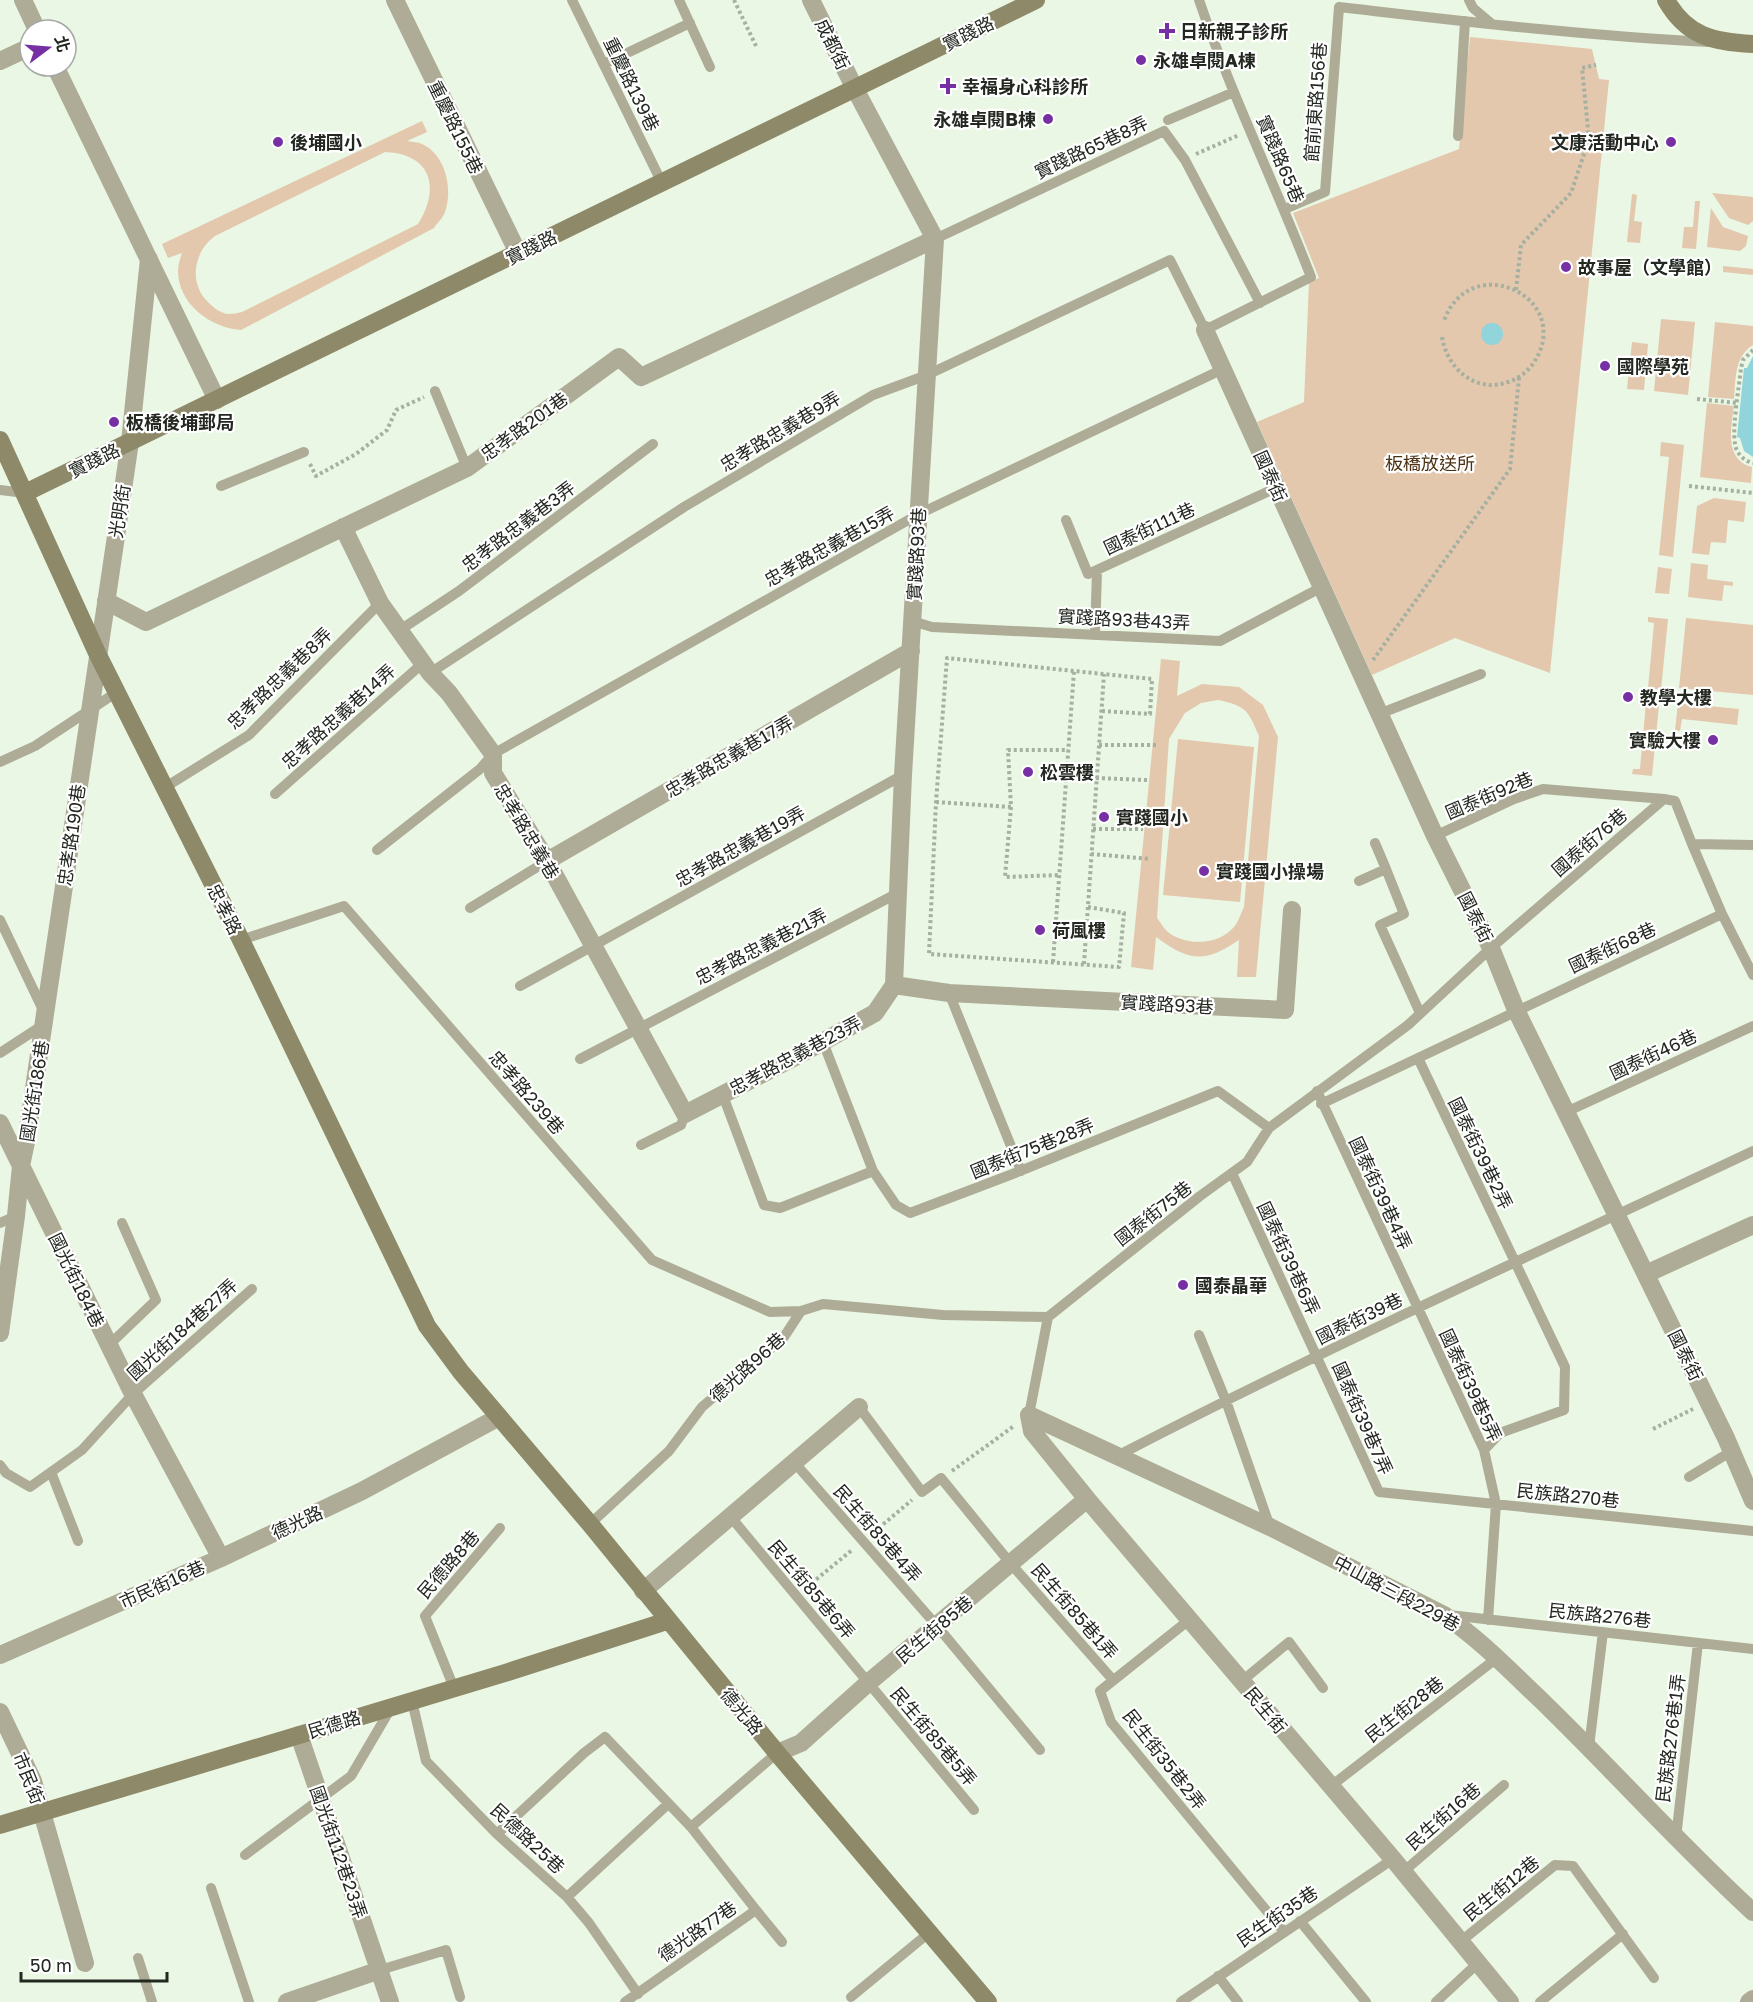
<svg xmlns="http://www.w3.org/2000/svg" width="1753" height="2002" viewBox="0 0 1753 2002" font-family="'Golos Text','Noto Sans TC',sans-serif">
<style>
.green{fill:#e3c8ae;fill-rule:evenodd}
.water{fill:#91d4dc}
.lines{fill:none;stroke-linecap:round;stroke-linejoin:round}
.path{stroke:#a5b0a1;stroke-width:4;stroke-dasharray:3 3;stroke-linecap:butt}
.lane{stroke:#aeac96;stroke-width:10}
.street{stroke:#aeac96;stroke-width:18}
.secondary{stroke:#8e8a69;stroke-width:18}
.poi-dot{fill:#7630a4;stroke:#fff;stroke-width:2}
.labels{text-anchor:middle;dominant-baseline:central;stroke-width:4.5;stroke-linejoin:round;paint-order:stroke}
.poi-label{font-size:18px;font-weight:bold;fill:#232821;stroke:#fff;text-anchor:start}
.street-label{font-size:18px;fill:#232821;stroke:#fff}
.park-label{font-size:18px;fill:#4c3112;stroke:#fff}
</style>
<rect width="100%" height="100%" fill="#e9f7e4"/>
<path class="green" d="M1470,37L1592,49L1599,79L1609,80L1550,673L1455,638L1372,675L1257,422L1304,402L1309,282L1319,278L1293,213L1459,149Z
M422,121L427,132L407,141C412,142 418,142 422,144C446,155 453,189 445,212C443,218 437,223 434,228L241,330C211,328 178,304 178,271C178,265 180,259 182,253L168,258L162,244ZM385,152C431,154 441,187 418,224L242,312C238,313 232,314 228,314C220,313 214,308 208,302C188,283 194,251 215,236Z
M1712,193L1753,197V221L1748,225L1729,218Z
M1632,194L1637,195L1634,221L1642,222L1640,243L1627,242Z
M1695,201H1700L1696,249L1682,248L1684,227H1693Z
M1711,208L1723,227L1748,236L1746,246L1740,251L1707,247Z
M1723,266L1753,269V275L1723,272Z
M1661,319L1695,322L1688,395L1654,391Z
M1715,322L1753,326V345C1734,357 1736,379 1734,399L1708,397Z
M1632,342L1648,344L1644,390L1627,389Z
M1707,403L1734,406C1731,428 1724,460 1752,467L1751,483L1700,477Z
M1661,442L1684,445L1673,557L1659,555L1669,457L1660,456Z
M1714,498L1746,502L1744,522L1728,520L1726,543L1711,542L1709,555L1692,553L1697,506Z
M1691,563L1708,565L1707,579L1733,582V586L1724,585L1722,601L1688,597Z
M1658,567L1672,569L1669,594L1655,593Z
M1648,617L1668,619L1661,690L1648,688L1654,623L1648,622Z
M1686,618L1753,625V695L1679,688Z
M1161,659L1180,661L1177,696L1202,684L1239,687L1263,705L1278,737L1256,977H1237L1239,940C1205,963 1190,962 1156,937L1153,970L1131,967ZM1218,700C1246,706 1248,710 1259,736L1244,907C1241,913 1238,923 1233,928C1218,945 1187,946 1169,933C1164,929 1161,923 1157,918L1169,739L1185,713L1201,703Z
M1646,703L1659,705L1652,776L1632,774L1633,769H1640Z
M1678,703L1739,709L1737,725L1682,719L1680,731L1675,730Z
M1178,739L1254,747L1240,902L1163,895Z"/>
<path class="water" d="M1481 334a11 11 0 1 1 22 0a11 11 0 1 1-22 0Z
M1753,356V457L1744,451L1740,438L1737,437L1744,368H1747Z"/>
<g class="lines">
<path class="path" d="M734,0L756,46
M1196,154L1239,135
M1516,290L1521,245L1571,193L1589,139L1582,68L1596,65
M1442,337C1447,368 1475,394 1508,382C1523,377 1534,366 1540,351C1563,291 1468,253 1444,321
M1753,350L1743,360L1741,368C1739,388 1732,426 1735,444C1736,453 1744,461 1753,463
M1697,399L1738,403
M310,464L316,476L356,454L387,430L396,410L424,397
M1689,486L1753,493
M1373,660L1510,469L1519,378
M1099,745H1156
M1096,778L1147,780
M936,802L1011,807L1008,750H1068
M1011,807L1005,877L1059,875
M1093,829H1143
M1091,854L1150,859
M1088,907L1124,913L1119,967L929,954L936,802L947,658L1152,679L1150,714L1102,711
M1053,962L1074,671
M1084,964L1104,674
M1653,1429L1693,1409
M952,1471L1014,1426
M874,1532L912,1500
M807,1587L852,1550"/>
<path class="lane" d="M572,0L662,183
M679,0L710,67
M1469,0L1473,8L1492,24
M604,64L690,23
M1168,120L1234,92
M1458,136L1465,21
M1285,209L1325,192L1339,7C1462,21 1585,36 1709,42
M935,239L1164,131L1185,160L1260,303
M435,391L467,468
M221,486L304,452
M0,490L25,493
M1066,520L1088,574L1276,488
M912,621L932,627L1220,641L1322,587
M400,630L459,591L653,444
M1095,635L1097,571
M430,673L684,507L873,395L927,375L1170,260L1205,330L1311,277C1275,184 1231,94 1199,0
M1379,714L1481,674
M0,762L35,746L117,692
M164,788L249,735L380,603
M275,794L423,663
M1435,836L1514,799L1543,789L1664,799
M1375,843L1386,869
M1753,845L1692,844L1722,914L1753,975
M377,850L480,769L493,754L919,514L1223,369
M1359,881L1386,869L1404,914L1380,925L1420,1013
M470,908L547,861
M0,920L44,1012
M241,940L344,906L652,1260L770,1312L801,1311
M520,986L903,775
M949,993L1021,1171
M823,1042L873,1171L896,1205L910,1213L1010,1175L1218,1091L1269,1128
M0,1053L43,1025
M1418,1058L1565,1367L1564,1410L1500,1433L1484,1450
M580,1059L898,893
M1317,1091L1484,1450L1496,1504L1488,1620
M722,1093L764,1205L780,1208L873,1171
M1321,1104L1722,914
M1566,1112L1753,1026
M641,1145L681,1125L685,1114
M1232,1173L1379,1492L1753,1531
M0,1223L16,1216
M1199,1335L1226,1401L1270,1527
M109,1345L156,1300L122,1223
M859,1407L922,1492L941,1478L1011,1564L1113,1680
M1029,1415L1048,1317L1200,1196L1247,1162L1269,1128L1408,1025L1491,948L1664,799L1675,801L1692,844
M1119,1455C1327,1347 1541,1251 1753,1151
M794,1462L937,1626L1040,1750
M0,1465L6,1473L30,1487L82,1450L133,1394L252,1289
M51,1472L78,1541
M1689,1477L1732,1451
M730,1516L974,1810
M590,1524L669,1451L702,1407L784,1337L801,1311L823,1304L943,1315L1048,1317
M1449,1615L1753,1649
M1189,1620L1100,1691L1111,1722L1284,1932
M1242,1681L1289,1642L1323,1688
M454,1688L425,1616L500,1528
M412,1701L426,1761L497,1834L567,1897L589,1923L638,1994
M1589,1747L1603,1632
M1331,1786L1497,1658
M497,1834L584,1753L605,1737L691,1827
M1676,1838L1698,1643
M245,1855L351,1776L391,1708
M1403,1872L1504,1785
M211,1888L249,2002
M567,1897L668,1804
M756,1910L782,1942
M1300,1921L1366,2002
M1460,1942L1555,1865L1573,1866L1654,1978
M138,1958L152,2002
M380,1970L446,1950L460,1997
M1218,1976L1238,2002
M851,1997L930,1932
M625,2002L756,1910L691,1827L777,1753
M1181,2002L1393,1859
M1436,2002L1478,1963
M1540,2002L1623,1934"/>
<path class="street" d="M23,0L37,30
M395,0L518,253
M811,0L855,89L935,239L903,775L894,985L949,993L1285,1010L1292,910
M0,61L30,47
M55,66L217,400
M1205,330L1435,836L1491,948L1516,1010L1726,1438L1753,1501
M343,527L380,603L430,673L449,693L493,754V773L547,861L685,1114L793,1058L875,1013L894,985
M106,601L146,622L467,468L619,357L641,377L935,239
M547,861L911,651
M0,1123L133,1394L221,1558L0,1655
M1646,1274L1753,1225
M0,1333L16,1216L21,1166L26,1142L130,442L149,259
M1029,1415L1270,1527L1444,1615C1481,1640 1511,1672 1543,1702C1614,1771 1680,1845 1753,1912
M1029,1415L1032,1431L1087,1499L1393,1859L1510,2002
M221,1558L362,1491L499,1417
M643,1591L859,1407
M0,1712L33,1781L85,1963
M299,1735L390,2002
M777,1753L801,1743L868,1683L1087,1499
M287,2002L380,1970
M1749,2002L1753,1999"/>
<path class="secondary" d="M1666,0C1687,37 1714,42 1753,44
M0,440L98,655L241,940L427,1326L461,1372L590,1524L777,1753L988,2002
M25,493L1036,0
M0,1825L505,1673L667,1621"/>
</g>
<g class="poi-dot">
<path d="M1164 22h6v6h6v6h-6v6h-6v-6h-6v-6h6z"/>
<circle cx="1141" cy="60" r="6"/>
<path d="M945 77h6v6h6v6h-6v6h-6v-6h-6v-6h6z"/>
<circle cx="1048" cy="119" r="6"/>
<circle cx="278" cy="142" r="6"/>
<circle cx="1671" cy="142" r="6"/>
<circle cx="1566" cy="267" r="6"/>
<circle cx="1605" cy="366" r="6"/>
<circle cx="114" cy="422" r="6"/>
<circle cx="1628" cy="697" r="6"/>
<circle cx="1713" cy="740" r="6"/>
<circle cx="1028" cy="772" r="6"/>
<circle cx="1104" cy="817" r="6"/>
<circle cx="1204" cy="871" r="6"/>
<circle cx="1040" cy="930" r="6"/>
<circle cx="1183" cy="1285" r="6"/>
</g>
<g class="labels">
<g class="poi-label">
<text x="1180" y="31">日新親子診所</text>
<text x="1153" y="60">永雄卓閱A棟</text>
<text x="962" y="86">幸福身心科診所</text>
<text x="1036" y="119" text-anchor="end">永雄卓閱B棟</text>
<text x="290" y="142">後埔國小</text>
<text x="1659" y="142" text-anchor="end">文康活動中心</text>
<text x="1578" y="267">故事屋（文學館）</text>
<text x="1617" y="366">國際學苑</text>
<text x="126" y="422">板橋後埔郵局</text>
<text x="1640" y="697">教學大樓</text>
<text x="1701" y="740" text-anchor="end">實驗大樓</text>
<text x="1040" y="772">松雲樓</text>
<text x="1116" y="817">實踐國小</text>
<text x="1216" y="871">實踐國小操場</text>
<text x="1052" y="930">荷風樓</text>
<text x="1195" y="1285">國泰晶華</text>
</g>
<g class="street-label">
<text transform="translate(968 33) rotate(-26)">實踐路</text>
<text transform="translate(833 44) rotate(64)">成都街</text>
<text transform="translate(632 84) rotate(64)">重慶路139巷</text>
<text transform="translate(1315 102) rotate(-86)">館前東路156巷</text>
<text transform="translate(456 127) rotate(64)">重慶路155巷</text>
<text transform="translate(1091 147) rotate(-25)">實踐路65巷8弄</text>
<text transform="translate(1281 159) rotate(67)">實踐路65巷</text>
<text transform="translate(531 247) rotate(-26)">實踐路</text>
<text transform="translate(524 426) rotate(-36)">忠孝路201巷</text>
<text transform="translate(780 431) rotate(-31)">忠孝路忠義巷9弄</text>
<text transform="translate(94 460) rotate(-26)">實踐路</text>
<text transform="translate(1271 476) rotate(66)">國泰街</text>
<text transform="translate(119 511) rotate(-81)">光明街</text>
<text transform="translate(518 526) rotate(-37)">忠孝路忠義巷3弄</text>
<text transform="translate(1149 528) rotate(-25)">國泰街111巷</text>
<text transform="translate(829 546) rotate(-29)">忠孝路忠義巷15弄</text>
<text transform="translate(916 554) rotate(-87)">實踐路93巷</text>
<text transform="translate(1124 619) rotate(3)">實踐路93巷43弄</text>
<text transform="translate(279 678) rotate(-44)">忠孝路忠義巷8弄</text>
<text transform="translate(338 716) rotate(-42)">忠孝路忠義巷14弄</text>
<text transform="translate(729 756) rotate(-30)">忠孝路忠義巷17弄</text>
<text transform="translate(1489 795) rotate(-23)">國泰街92巷</text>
<text transform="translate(527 831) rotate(59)">忠孝路忠義巷</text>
<text transform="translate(71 835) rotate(-82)">忠孝路190巷</text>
<text transform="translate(1589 842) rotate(-41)">國泰街76巷</text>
<text transform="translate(740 846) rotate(-29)">忠孝路忠義巷19弄</text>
<text transform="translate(225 909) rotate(63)">忠孝路</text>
<text transform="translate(1476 917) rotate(63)">國泰街</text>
<text transform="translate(761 946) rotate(-27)">忠孝路忠義巷21弄</text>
<text transform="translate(1612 947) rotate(-25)">國泰街68巷</text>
<text transform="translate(1167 1004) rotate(3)">實踐路93巷</text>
<text transform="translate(1653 1054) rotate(-25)">國泰街46巷</text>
<text transform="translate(795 1055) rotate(-28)">忠孝路忠義巷23弄</text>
<text transform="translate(34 1091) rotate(-81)">國光街186巷</text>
<text transform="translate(527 1092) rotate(49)">忠孝路239巷</text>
<text transform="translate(1032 1148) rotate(-22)">國泰街75巷28弄</text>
<text transform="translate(1481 1153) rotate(64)">國泰街39巷2弄</text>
<text transform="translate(1381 1193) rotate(65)">國泰街39巷4弄</text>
<text transform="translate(1153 1213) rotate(-38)">國泰街75巷</text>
<text transform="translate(1289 1258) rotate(65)">國泰街39巷6弄</text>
<text transform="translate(77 1280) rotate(64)">國光街184巷</text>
<text transform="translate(1359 1318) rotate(-26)">國泰街39巷</text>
<text transform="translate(182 1329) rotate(-42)">國光街184巷27弄</text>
<text transform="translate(1686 1355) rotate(64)">國泰街</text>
<text transform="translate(747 1367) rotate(-42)">德光路96巷</text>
<text transform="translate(1471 1385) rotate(65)">國泰街39巷5弄</text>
<text transform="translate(1363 1418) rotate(66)">國泰街39巷7弄</text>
<text transform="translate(1568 1495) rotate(6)">民族路270巷</text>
<text transform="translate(297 1522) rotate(-25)">德光路</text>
<text transform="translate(878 1533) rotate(49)">民生街85巷4弄</text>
<text transform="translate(448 1564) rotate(-49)">民德路8巷</text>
<text transform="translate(162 1584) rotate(-24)">市民街16巷</text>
<text transform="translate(812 1589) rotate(50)">民生街85巷6弄</text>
<text transform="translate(1397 1593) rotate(28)">中山路三段229巷</text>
<text transform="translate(1075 1611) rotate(49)">民生街85巷1弄</text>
<text transform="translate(1600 1615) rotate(6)">民族路276巷</text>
<text transform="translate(934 1629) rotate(-40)">民生街85巷</text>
<text transform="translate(1404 1709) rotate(-38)">民生街28巷</text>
<text transform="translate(1266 1710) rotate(50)">民生街</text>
<text transform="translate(742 1711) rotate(50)">德光路</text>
<text transform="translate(334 1724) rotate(-17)">民德路</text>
<text transform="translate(934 1736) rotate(50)">民生街85巷5弄</text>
<text transform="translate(1670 1738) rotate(-83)">民族路276巷1弄</text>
<text transform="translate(1165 1759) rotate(52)">民生街35巷2弄</text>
<text transform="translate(29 1778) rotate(68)">市民街</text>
<text transform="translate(1443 1816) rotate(-41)">民生街16巷</text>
<text transform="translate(528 1838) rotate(43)">民德路25巷</text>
<text transform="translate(339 1852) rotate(71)">國光街112巷23弄</text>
<text transform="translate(1501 1888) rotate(-39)">民生街12巷</text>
<text transform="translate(1277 1916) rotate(-34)">民生街35巷</text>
<text transform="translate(697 1931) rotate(-35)">德光路77巷</text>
</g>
<g class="park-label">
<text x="1430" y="463">板橋放送所</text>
</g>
</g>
<g transform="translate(48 48) rotate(74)"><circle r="28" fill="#ffffff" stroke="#a7a9a6" stroke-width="1.5"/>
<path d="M0-4.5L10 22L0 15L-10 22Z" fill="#7630a4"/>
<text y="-9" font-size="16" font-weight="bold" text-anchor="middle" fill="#232821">北</text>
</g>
<path d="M21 1972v9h146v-9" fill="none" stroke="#232821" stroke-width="3"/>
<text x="30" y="1972" font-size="18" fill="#232821" stroke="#ffffff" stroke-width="4.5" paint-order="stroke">50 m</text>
</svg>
